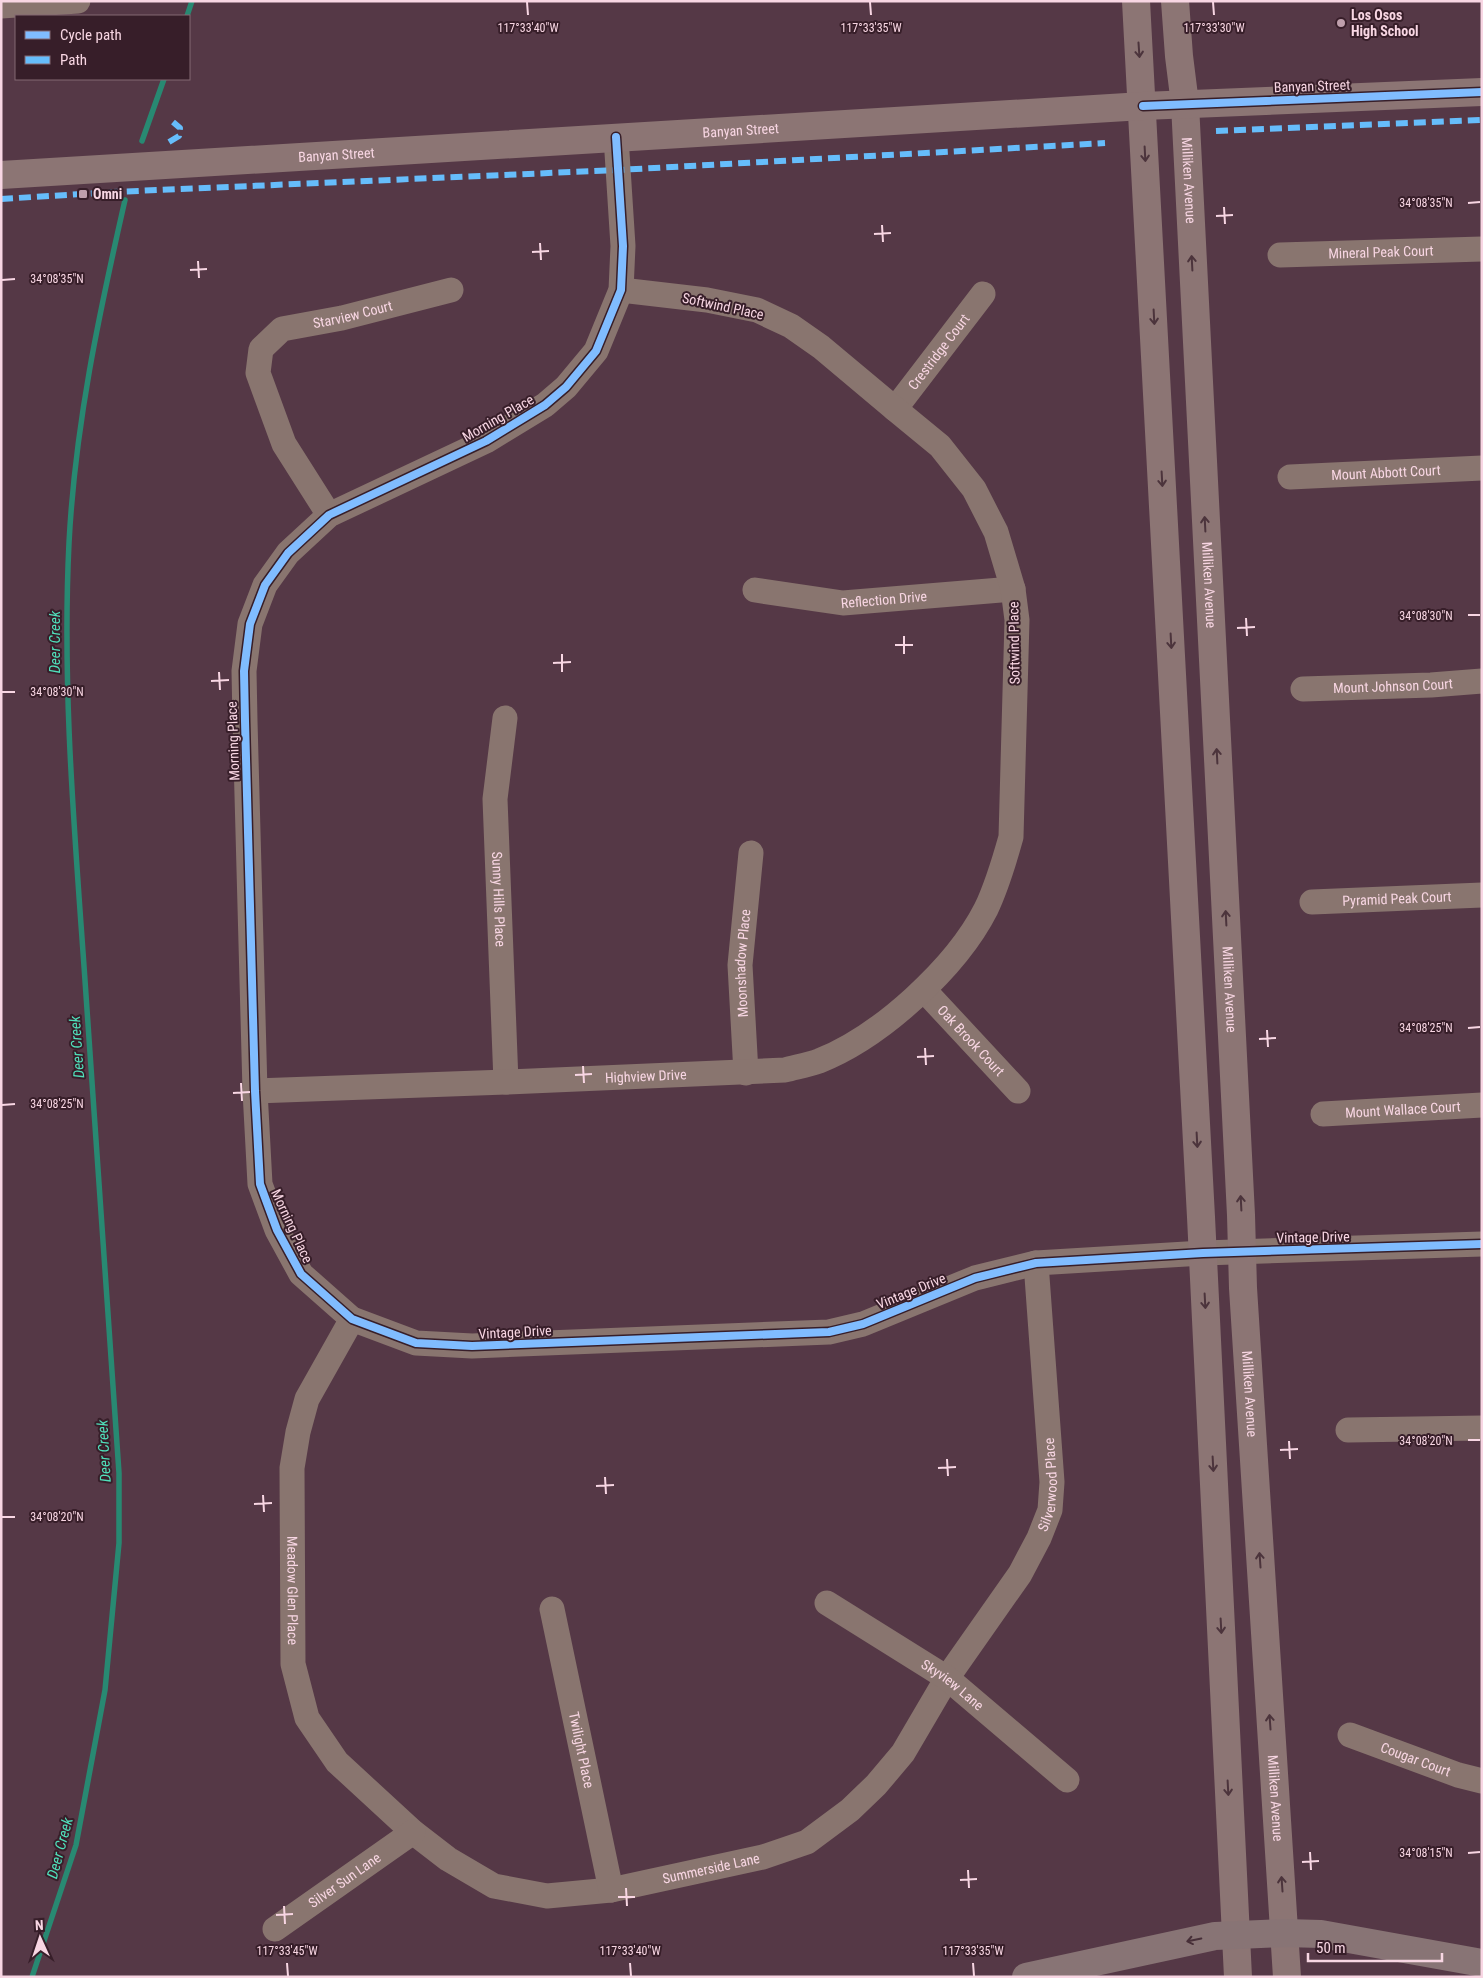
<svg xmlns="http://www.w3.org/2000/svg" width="1483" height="1978" viewBox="0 0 1483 1978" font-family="'Roboto Condensed',sans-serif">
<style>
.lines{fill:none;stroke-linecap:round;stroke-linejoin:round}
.stream{stroke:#288972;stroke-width:5.5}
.minor{stroke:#89756f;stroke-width:25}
.major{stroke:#8c7574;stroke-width:28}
.highway{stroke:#887475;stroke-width:28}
.quiet{stroke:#66bdfb;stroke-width:6;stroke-dasharray:12 6;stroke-linecap:butt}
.cycleway-casing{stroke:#371e29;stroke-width:11}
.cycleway{stroke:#80bcff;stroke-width:8}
.oneway{stroke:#4c343c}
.oneway2{stroke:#472f38}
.ticks{fill:none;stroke:#f8d6e3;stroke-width:2}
.poi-dot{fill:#bf9fac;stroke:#371e29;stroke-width:2}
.labels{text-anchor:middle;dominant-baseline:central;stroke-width:4;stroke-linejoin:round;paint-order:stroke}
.poi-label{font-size:14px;font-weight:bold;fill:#f8d6e3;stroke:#371e29;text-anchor:start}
.street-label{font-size:14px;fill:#f8d6e3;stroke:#371e29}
.water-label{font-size:15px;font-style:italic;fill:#50e0bb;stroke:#371e29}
.ticks-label{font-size:12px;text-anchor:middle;fill:#f8d6e3;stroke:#371e29;stroke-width:4;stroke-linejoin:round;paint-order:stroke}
</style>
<rect width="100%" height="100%" fill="#553846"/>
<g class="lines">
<path class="stream" d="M187,16L192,1
M142,141L164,79
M32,1977L76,1845L105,1690L119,1543V1473C107,1304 96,1135 84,966C74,825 62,684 69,543C75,426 99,314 125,200"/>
<g class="minor">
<path d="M1,6L78,1"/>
<path d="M616,137L623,246L621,290L596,351L566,387L545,405L486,441L329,515L288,553L265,585L250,624L244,671L245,721L255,1091L260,1184L277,1230L301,1274L352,1319L416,1343L472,1346L829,1332L863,1324L975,1278L1036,1263L1203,1253L1482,1244"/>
<path id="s1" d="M1280,255L1482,249"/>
<path id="s2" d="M895,409L983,294"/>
<path id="s3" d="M1290,477L1482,468"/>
<path id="s4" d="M329,515L284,444L258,373L261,349L282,329L342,318L451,290"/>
<path id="s5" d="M755,590L843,603L1013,589"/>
<path id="s6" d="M1303,689L1431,685L1482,681"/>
<path id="s7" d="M505,718L495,799L506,1082"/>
<path id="s8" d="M1312,902L1482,895"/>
<path id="s9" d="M924,990L1018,1091"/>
<path id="s10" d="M746,1073L740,965L751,853"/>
<path id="s11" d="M255,1091L506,1082L785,1070C796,1067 808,1065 819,1061C880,1037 956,968 986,909C997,886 1004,862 1011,837L1017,620L1013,589L996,532L974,489L940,446L895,409L821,347L791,326L757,310L707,300L621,290"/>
<path id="s12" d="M1323,1114L1482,1105"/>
<path id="s13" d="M352,1319L307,1399L298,1432L292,1468L293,1664L307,1718L337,1762L413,1832L448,1859L494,1886L547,1896L611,1890L763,1857L807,1842L850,1810L876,1785L903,1753L947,1678L1020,1574L1039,1538L1050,1510L1052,1482L1036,1263"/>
<path d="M1348,1430L1482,1428"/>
<path id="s14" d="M827,1603L947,1678L1067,1780"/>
<path id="s15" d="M552,1609L611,1890"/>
<path id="s16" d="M1350,1735L1458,1775L1482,1781"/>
<path id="s17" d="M275,1929L413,1832"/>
</g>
<g class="major">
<path d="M1136,1L1201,1217L1238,1977"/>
<path id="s18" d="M1175,1L1179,56L1185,104L1241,1215L1243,1288L1287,1977"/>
<path id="s19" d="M1,175L1143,106L1482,92"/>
</g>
<path class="highway" d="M1026,1977L1215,1936L1285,1933L1321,1934L1482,1963"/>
<path class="quiet" d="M1216,131L1482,120
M169,142L179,136L180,128L173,122
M1,199L113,192L618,170L1105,143"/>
<defs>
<path id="cycleway" d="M1143,106L1482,92
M616,137L623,246L621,290L596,351L566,387L545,405L486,441L329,515L288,553L265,585L250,624L244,671L245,721L255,1091L260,1184L277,1230L301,1274L352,1319L416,1343L472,1346L829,1332L863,1324L975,1278L1036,1263L1203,1253L1482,1244"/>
</defs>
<use href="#cycleway" class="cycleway-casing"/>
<use href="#cycleway" class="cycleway"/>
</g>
<defs><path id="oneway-shaft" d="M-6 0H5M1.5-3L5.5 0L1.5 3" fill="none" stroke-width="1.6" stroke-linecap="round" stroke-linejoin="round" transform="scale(1.25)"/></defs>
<g class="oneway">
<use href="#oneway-shaft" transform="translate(1139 50) rotate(86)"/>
<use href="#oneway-shaft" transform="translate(1145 154) rotate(87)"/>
<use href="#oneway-shaft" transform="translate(1192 263) rotate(-93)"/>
<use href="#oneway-shaft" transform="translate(1154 317) rotate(87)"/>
<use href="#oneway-shaft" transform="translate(1162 479) rotate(87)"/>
<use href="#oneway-shaft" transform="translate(1205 524) rotate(-93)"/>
<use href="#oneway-shaft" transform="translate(1171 641) rotate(87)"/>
<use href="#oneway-shaft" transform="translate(1217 756) rotate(-93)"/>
<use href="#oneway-shaft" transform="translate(1226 918) rotate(-93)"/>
<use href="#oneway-shaft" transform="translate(1197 1140) rotate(87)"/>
<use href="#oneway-shaft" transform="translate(1241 1203) rotate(-93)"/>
<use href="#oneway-shaft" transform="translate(1205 1301) rotate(87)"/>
<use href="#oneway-shaft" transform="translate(1213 1464) rotate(87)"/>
<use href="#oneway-shaft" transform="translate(1260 1560) rotate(-94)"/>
<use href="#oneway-shaft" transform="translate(1221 1626) rotate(87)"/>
<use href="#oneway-shaft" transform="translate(1270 1722) rotate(-94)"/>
<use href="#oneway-shaft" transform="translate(1228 1788) rotate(87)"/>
<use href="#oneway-shaft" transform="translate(1282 1884) rotate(-94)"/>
</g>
<use class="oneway2" href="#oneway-shaft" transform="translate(1194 1940) rotate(168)"/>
<path class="ticks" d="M527,2L528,15M870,2L871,15M1213,2L1214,15M1468,203L1480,202M1224,207L1225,224M1216,216L1233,215M882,225L883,242M874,234L891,233M540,243L541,260M532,252L549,251M198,261L199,278M190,270L207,269M2,280L15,279M1468,615H1480M1246,618L1247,636M1237,628L1255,627M904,636V654M895,645H913M562,654V672M553,663L571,662M219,672L220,690M211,681L229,680M2,692H15M1468,1028L1480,1027M1267,1030L1268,1047M1259,1039L1276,1038M925,1048L926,1065M917,1057L934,1056M583,1066L584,1083M575,1075L592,1074M241,1083L242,1101M233,1093L250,1092M2,1105L15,1104M1468,1440H1480M1289,1441L1290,1459M1280,1450L1298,1449M947,1459L948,1476M938,1468L956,1467M605,1477L606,1494M596,1486L614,1485M263,1495L264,1512M254,1504L272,1503M2,1517H15M1310,1852L1311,1870M1468,1853L1480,1852M1302,1862L1319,1861M968,1870L969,1888M960,1880L977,1879M626,1888L627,1906M618,1897H635M284,1906L285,1924M276,1915L293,1914M287,1963L288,1976M630,1963L631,1976M973,1963L974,1976"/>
<g class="poi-dot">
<circle cx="1341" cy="23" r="5"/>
<rect x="78" y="189" width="10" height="10" rx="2.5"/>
</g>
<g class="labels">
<g class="poi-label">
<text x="1351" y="15">Los Osos<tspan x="1351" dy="16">High School</tspan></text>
<text x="93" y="194">Omni</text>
</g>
<g class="street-label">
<text transform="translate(1312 86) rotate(-2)">Banyan Street</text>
<text stroke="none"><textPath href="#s19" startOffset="741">Banyan Street</textPath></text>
<text stroke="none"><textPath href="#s19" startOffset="336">Banyan Street</textPath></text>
<text stroke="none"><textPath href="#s18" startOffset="180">Milliken Avenue</textPath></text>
<text stroke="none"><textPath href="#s1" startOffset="101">Mineral Peak Court</textPath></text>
<text transform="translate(723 306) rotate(12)">Softwind Place</text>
<text stroke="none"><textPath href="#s4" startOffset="285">Starview Court</textPath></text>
<text stroke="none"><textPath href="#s2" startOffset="72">Crestridge Court</textPath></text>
<text transform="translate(498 418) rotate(-30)">Morning Place</text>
<text stroke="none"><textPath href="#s3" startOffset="96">Mount Abbott Court</textPath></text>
<text stroke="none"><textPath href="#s18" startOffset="585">Milliken Avenue</textPath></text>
<text stroke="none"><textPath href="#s5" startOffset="130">Reflection Drive</textPath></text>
<text transform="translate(1014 643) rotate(-91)">Softwind Place</text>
<text stroke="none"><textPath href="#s6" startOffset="90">Mount Johnson Court</textPath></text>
<text transform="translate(233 741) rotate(-92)">Morning Place</text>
<text stroke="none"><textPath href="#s8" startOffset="85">Pyramid Peak Court</textPath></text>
<text stroke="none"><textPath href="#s7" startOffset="182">Sunny Hills Place</textPath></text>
<text stroke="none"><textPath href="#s10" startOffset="110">Moonshadow Place</textPath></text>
<text stroke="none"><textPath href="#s18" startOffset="990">Milliken Avenue</textPath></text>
<text stroke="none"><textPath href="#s9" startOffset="69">Oak Brook Court</textPath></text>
<text stroke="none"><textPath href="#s11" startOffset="391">Highview Drive</textPath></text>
<text stroke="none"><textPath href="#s12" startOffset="80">Mount Wallace Court</textPath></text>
<text transform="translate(292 1226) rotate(65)">Morning Place</text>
<text transform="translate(1313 1237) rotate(-1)">Vintage Drive</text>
<text transform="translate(911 1291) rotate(-22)">Vintage Drive</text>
<text transform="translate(515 1332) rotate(-3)">Vintage Drive</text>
<text stroke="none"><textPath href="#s18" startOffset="1395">Milliken Avenue</textPath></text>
<text stroke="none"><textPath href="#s13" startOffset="1430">Silverwood Place</textPath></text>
<text stroke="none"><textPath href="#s13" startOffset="285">Meadow Glen Place</textPath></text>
<text stroke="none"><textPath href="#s14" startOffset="150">Skyview Lane</textPath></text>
<text stroke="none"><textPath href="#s15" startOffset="144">Twilight Place</textPath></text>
<text stroke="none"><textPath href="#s16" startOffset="70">Cougar Court</textPath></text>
<text stroke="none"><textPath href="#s18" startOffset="1800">Milliken Avenue</textPath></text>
<text stroke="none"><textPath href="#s13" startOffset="889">Summerside Lane</textPath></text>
<text stroke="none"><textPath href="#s17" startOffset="85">Silver Sun Lane</textPath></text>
</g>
<g class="water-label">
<text transform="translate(55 642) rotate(-90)">Deer Creek</text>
<text transform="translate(77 1047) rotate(-94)">Deer Creek</text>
<text transform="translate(104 1451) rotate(-93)">Deer Creek</text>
<text transform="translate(60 1848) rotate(-75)">Deer Creek</text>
</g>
</g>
<g class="ticks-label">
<text x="528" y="32">117°33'40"W</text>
<text x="871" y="32">117°33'35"W</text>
<text x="1214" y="32">117°33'30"W</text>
<text x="1426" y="207">34°08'35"N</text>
<text x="57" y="283">34°08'35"N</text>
<text x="1426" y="620">34°08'30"N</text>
<text x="57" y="696">34°08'30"N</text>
<text x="1426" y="1032">34°08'25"N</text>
<text x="57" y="1108">34°08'25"N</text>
<text x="1426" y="1445">34°08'20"N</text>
<text x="57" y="1521">34°08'20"N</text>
<text x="1426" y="1857">34°08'15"N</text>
<text x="287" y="1955">117°33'45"W</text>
<text x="630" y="1955">117°33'40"W</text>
<text x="973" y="1955">117°33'35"W</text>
</g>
<rect width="1483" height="1978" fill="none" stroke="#f8d6e3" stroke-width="5"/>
<rect x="15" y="15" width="175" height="65" fill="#371e29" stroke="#846873"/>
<rect x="25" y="31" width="25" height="8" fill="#80bcff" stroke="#846873"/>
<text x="60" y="40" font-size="15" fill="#f8d6e3">Cycle path</text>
<rect x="25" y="56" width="25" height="8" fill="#66bdfb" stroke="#846873"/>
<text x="60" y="65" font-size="15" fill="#f8d6e3">Path</text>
<g transform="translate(40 1938) rotate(357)" stroke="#371e29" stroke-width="4" paint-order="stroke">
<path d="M0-4L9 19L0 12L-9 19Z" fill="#f8d6e3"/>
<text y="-8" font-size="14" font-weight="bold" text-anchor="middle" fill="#f8d6e3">N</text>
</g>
<path d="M1308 1953v8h134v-8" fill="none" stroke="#f8d6e3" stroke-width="2.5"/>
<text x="1316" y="1953" font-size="15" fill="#f8d6e3" stroke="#371e29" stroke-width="4" paint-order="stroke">50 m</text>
</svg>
